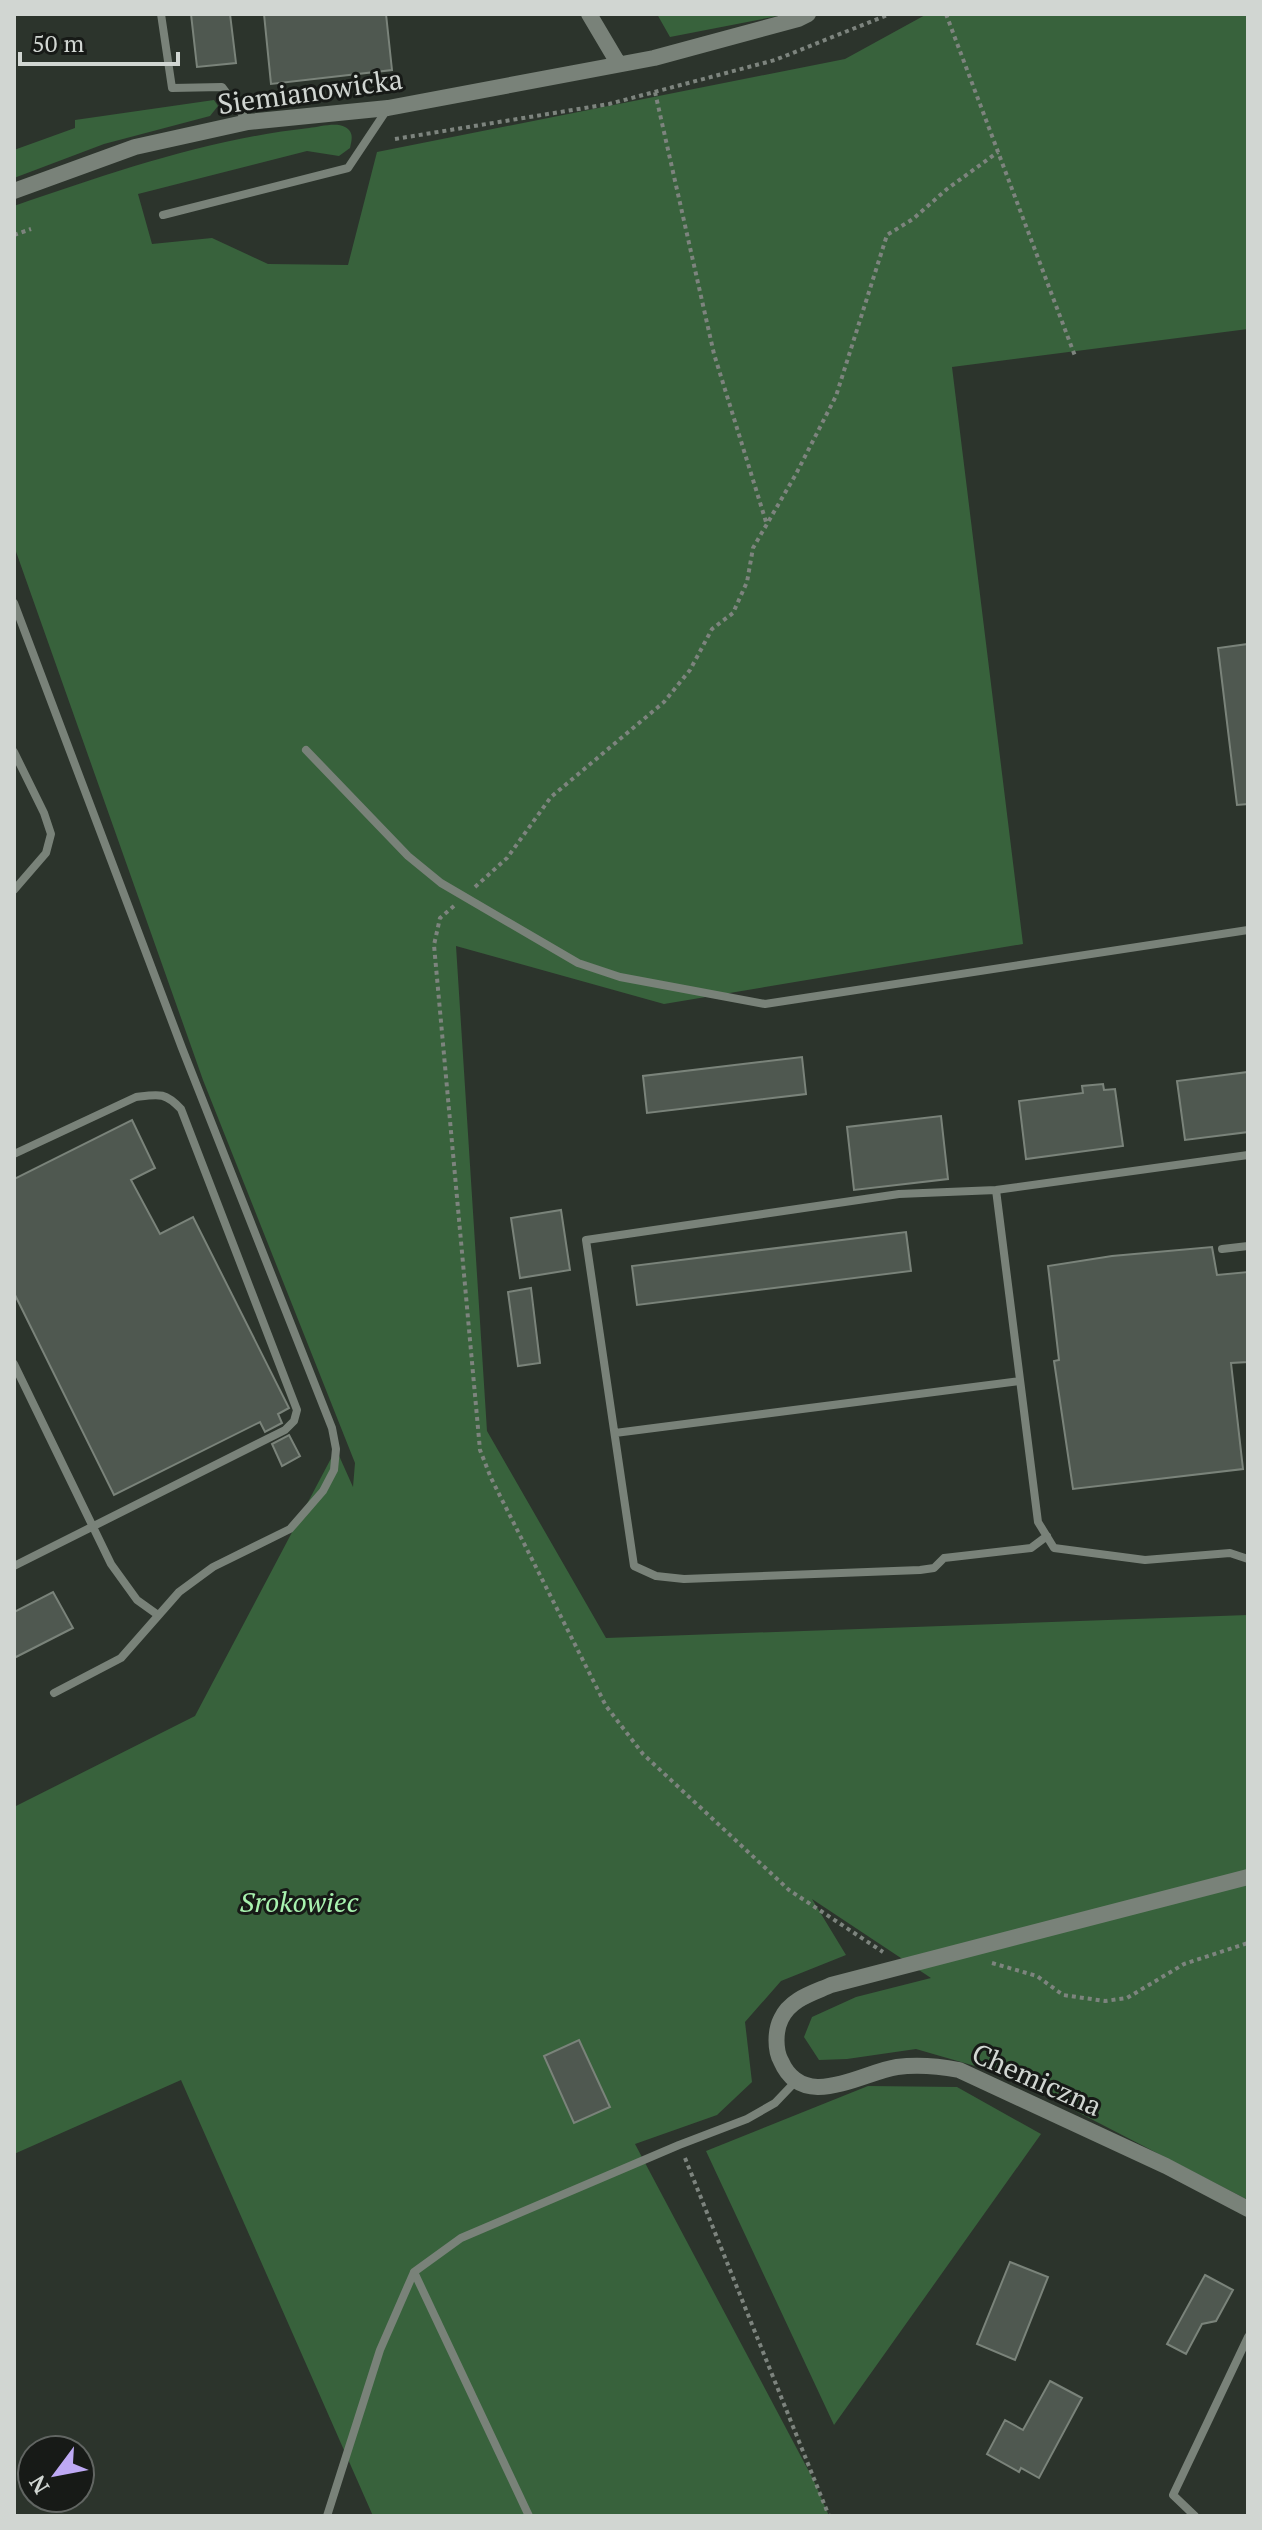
<svg xmlns="http://www.w3.org/2000/svg" width="1262" height="2530" viewBox="0 0 1262 2530" font-family="'PT Serif',serif">
<style>
.green{fill:#38623c}
.building{fill:#4f5850;stroke:#7a837a;stroke-width:2}
.lines{fill:none;stroke-linecap:round;stroke-linejoin:round}
.path{stroke:#7d847e;stroke-width:4;stroke-dasharray:4 4;stroke-linecap:butt}
.service{stroke:#798279;stroke-width:8}
.minor{stroke:#798279;stroke-width:16}
.labels{text-anchor:middle;dominant-baseline:central;stroke-width:6;stroke-linejoin:round;paint-order:stroke}
.street-label{font-size:28px;fill:#d1d6d2;stroke:#171a17}
.park-label{font-size:28px;font-style:italic;fill:#a8f2af;stroke:#171a17}
</style>
<rect width="100%" height="100%" fill="#2c342c"/>
<path class="green" d="M657,14H788L670,37Z
M927,14H1248V329L952,367L1023,944L664,1004L456,946L487,1431L606,1638L1248,1615V2200L1006,2075L916,2049L847,2059L819,2060L804,2037L812,2017L856,1997L931,1978L812,1899L846,1955L781,1981L745,2022L752,2082L717,2115L635,2144L814,2481L829,2516H373L181,2080L14,2154V1807L195,1716L336,1449L353,1487L355,1463L203,1080L14,546V206C110,173 208,139 309,128C319,127 336,122 345,127C354,132 352,139 350,148L339,156L307,151L138,194L152,244L212,238L268,264L348,265L377,152L845,59Z
M214,100L218,106L210,116L104,144L14,178V150L75,128V120Z
M868,2086L957,2087L1041,2134L834,2425L706,2151Z"/>
<path class="building" d="M191,14H230L236,63L197,67Z
M264,14H386L392,70L271,84Z
M1248,644V804L1237,805L1218,648Z
M802,1057L806,1094L647,1113L643,1076Z
M1248,1072V1132L1185,1140L1177,1081Z
M1103,1084L1104,1090L1115,1089L1123,1146L1026,1159L1019,1101L1083,1093L1082,1086Z
M941,1116L948,1179L854,1190L847,1127Z
M132,1120L155,1168L131,1180L160,1234L193,1217L289,1408L278,1414L282,1423L265,1432L260,1422L114,1495L14,1293V1179Z
M561,1210L570,1270L520,1278L511,1218Z
M906,1232L911,1271L637,1305L632,1266Z
M1212,1247L1217,1275L1248,1272V1362L1231,1363L1243,1469L1073,1489L1054,1361L1059,1360L1048,1266L1112,1256Z
M531,1288L540,1363L518,1366L508,1292Z
M289,1435L300,1456L282,1466L272,1444Z
M53,1592L73,1628L14,1658V1612Z
M579,2040L610,2107L574,2123L544,2056Z
M1010,2262L1048,2277L1015,2360L977,2344Z
M1205,2275L1233,2290L1216,2321L1202,2324L1186,2354L1167,2344Z
M1050,2381L1082,2398L1039,2478L1021,2468L1019,2472L987,2454L1005,2420L1023,2430Z"/>
<g class="lines">
<path class="path" d="M946,14L1075,356
M655,92L714,354L767,525
M395,139L609,104L775,60L890,14
M14,235L31,229
M475,887L507,858L551,797L664,702L690,670L712,629L733,613L747,582L753,548L796,474L836,396L887,235L913,219L947,189L998,152
M454,906L440,918L434,945L480,1450L491,1478L606,1706L643,1754L789,1890L883,1952
M992,1963L1037,1976L1063,1995L1105,2001L1127,1998L1184,1964L1248,1943
M685,2158L829,2516"/>
<path class="service" d="M161,14L172,88L222,87L248,122
M163,215L348,168L388,108
M14,603L182,1048L332,1428L336,1449L334,1470L323,1491L290,1529L213,1567L179,1592L121,1658L54,1693
M306,750L408,856L441,883L578,963L620,977L765,1004L1248,930
M14,752L44,813L51,834L46,853L14,890
M14,1154L136,1097C159,1094 165,1092 181,1109L297,1410L294,1421L285,1430L14,1566
M996,1190L1038,1522L1054,1548L1145,1560L1230,1553L1248,1559
M1222,1249L1248,1246
M14,1364L111,1564L137,1600L158,1615
M615,1433L1020,1381
M1047,1536L1031,1548L944,1558L934,1568L920,1570L684,1579L656,1576L634,1566L586,1240L899,1194L996,1190L1248,1155
M414,2272L529,2516
M327,2516L380,2350L414,2272L461,2238L679,2145L747,2119L775,2103L796,2081
M1195,2516L1173,2495L1248,2337"/>
<path class="minor" d="M589,14L618,63
M14,191L135,147L248,122L388,108L654,58L798,19L808,14
M1248,1877L831,1985C813,1993 790,1999 781,2019C775,2031 775,2050 781,2061C803,2112 860,2073 897,2067C919,2064 938,2066 959,2070L1166,2166L1248,2209"/>
</g>
<g class="labels">
<g class="street-label">
<text transform="translate(310 91) rotate(-8)">Siemianowicka</text>
<text transform="translate(1037 2079) rotate(24)">Chemiczna</text>
</g>
<g class="park-label">
<text x="299" y="1901">Srokowiec</text>
</g>
</g>
<rect width="1262" height="2530" fill="none" stroke="#d1d6d2" stroke-width="32"/>
<g transform="translate(56 2474) rotate(238)"><circle r="38" fill="#171a17" stroke="#616562" stroke-width="2"/>
<path d="M0-6L14 30L0 20L-14 30Z" fill="#bea9f4"/>
<text y="-12" font-size="22" font-weight="bold" text-anchor="middle" fill="#d1d6d2">N</text>
</g>
<path d="M20 52v12h158v-12" fill="none" stroke="#d1d6d2" stroke-width="4"/>
<text x="32" y="52" font-size="24" fill="#d1d6d2" stroke="#171a17" stroke-width="6" paint-order="stroke">50 m</text>
</svg>
